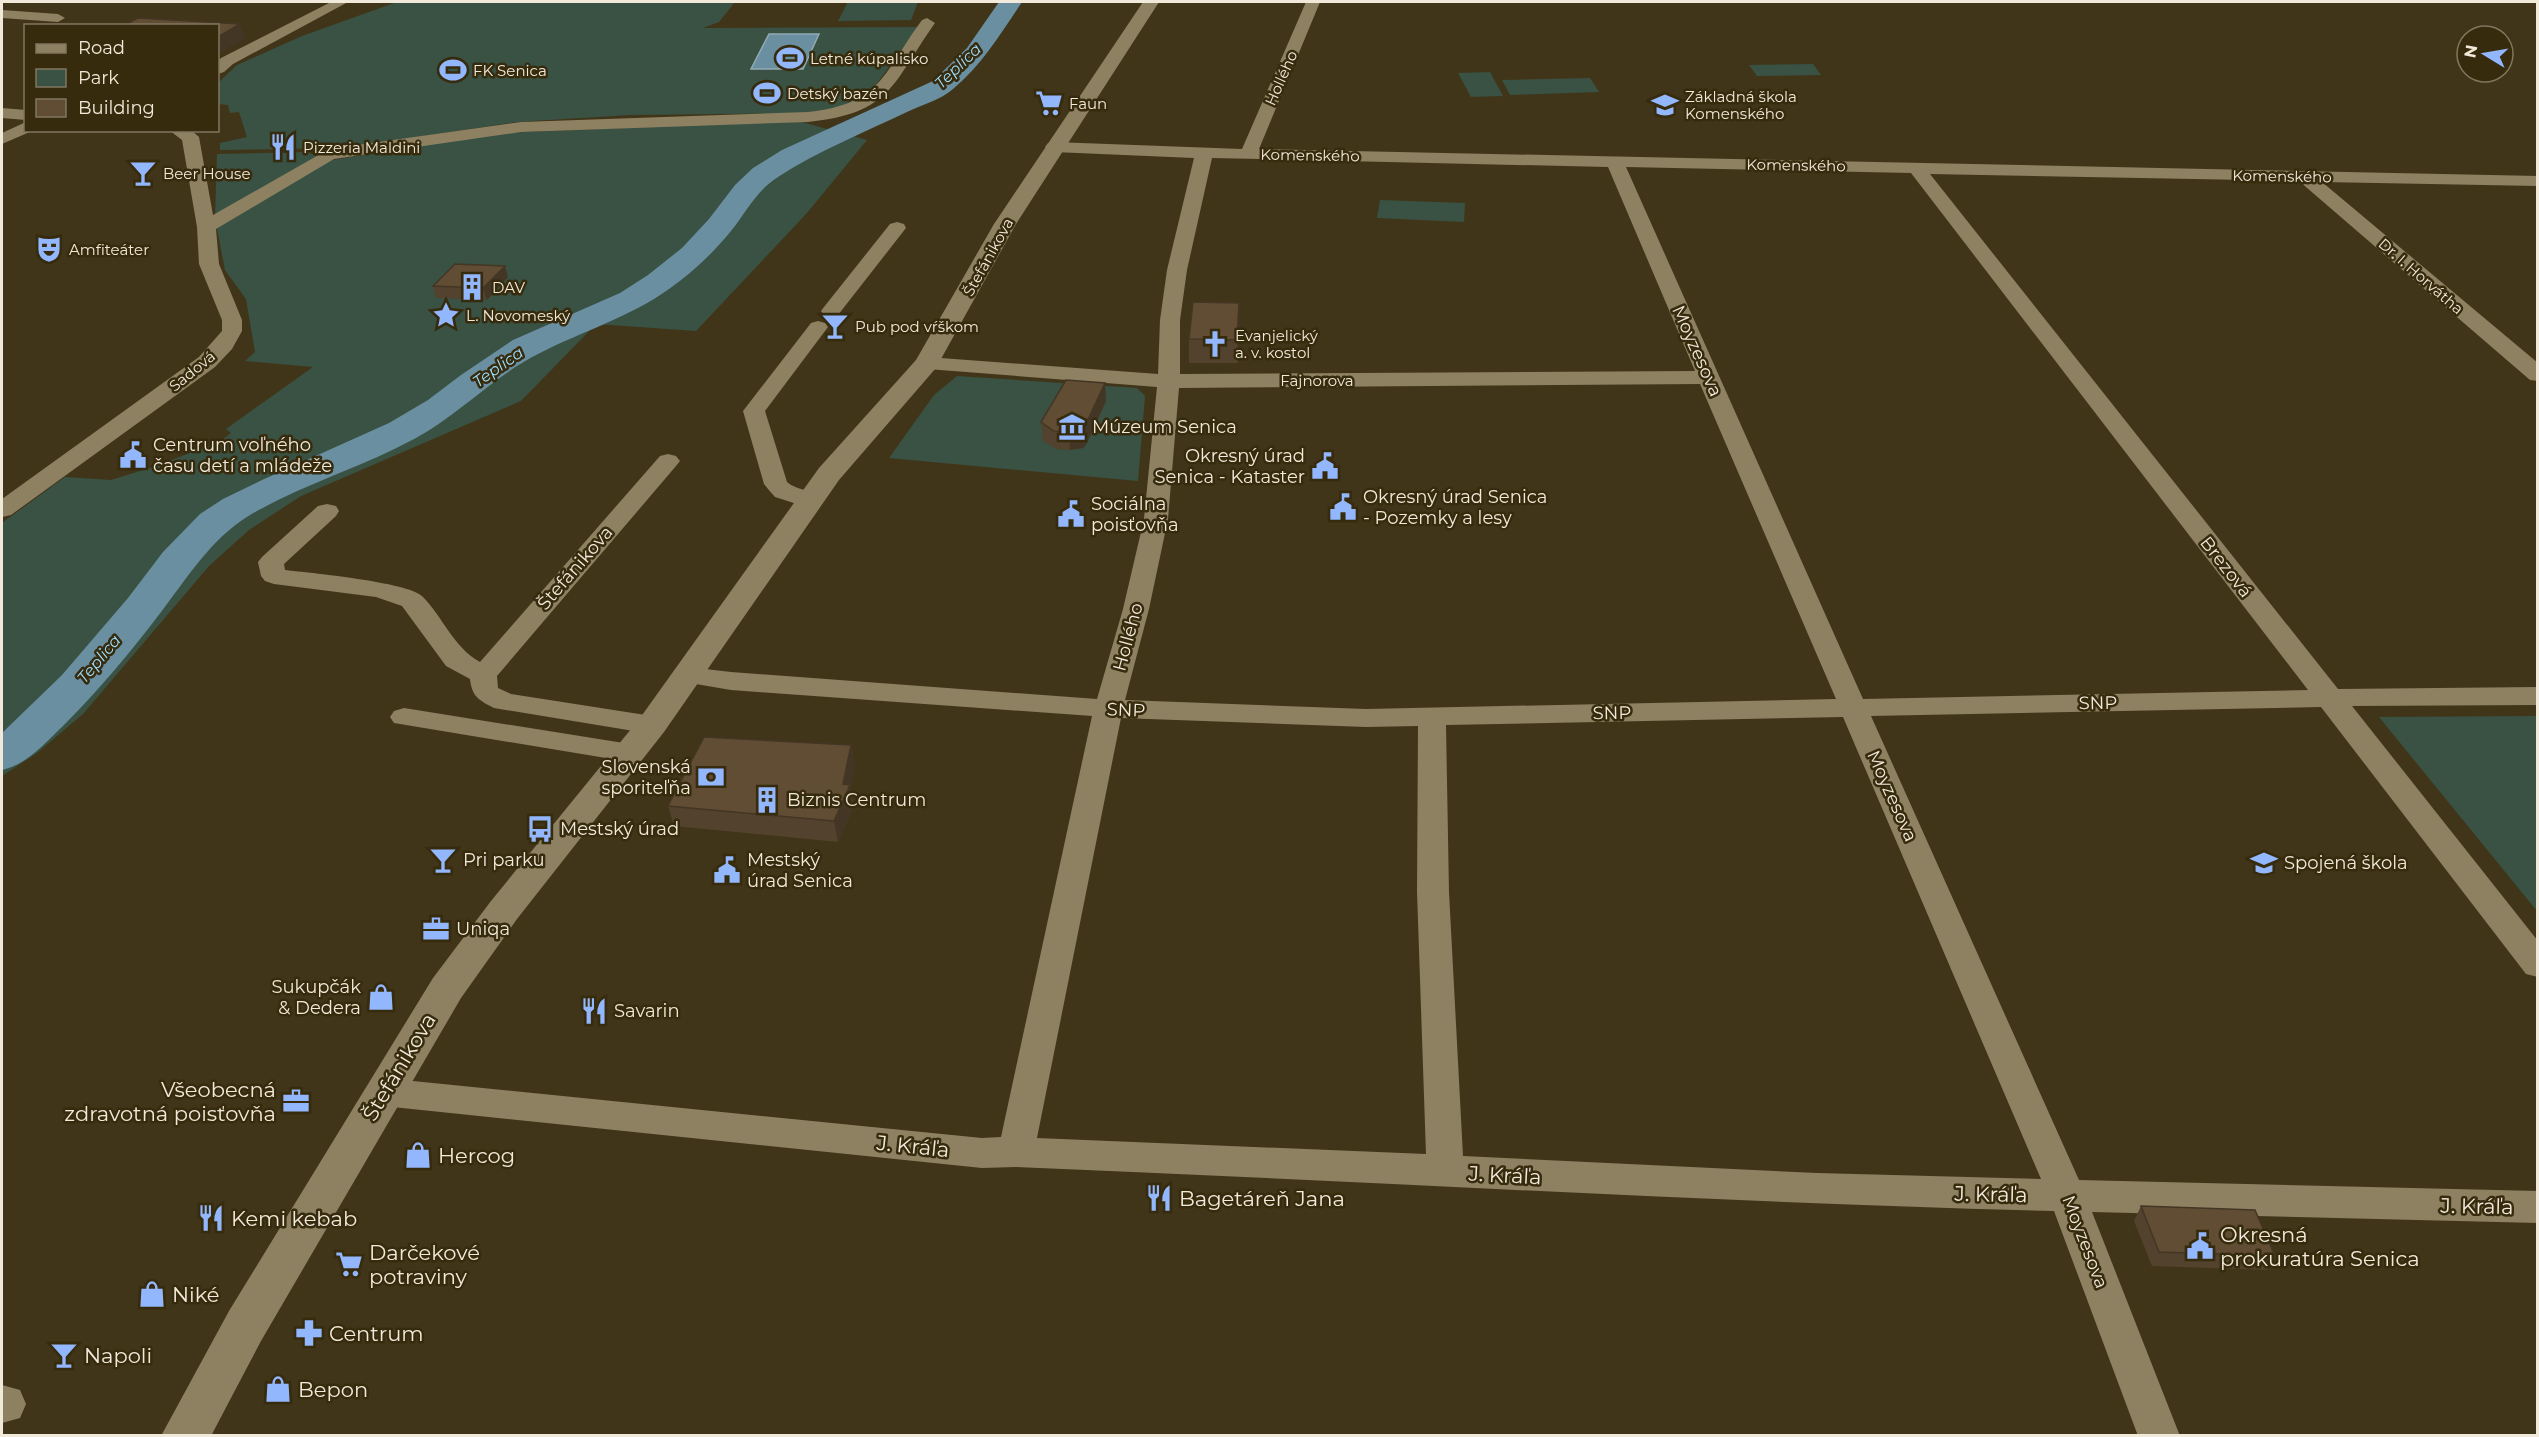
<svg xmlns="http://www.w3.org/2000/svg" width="2539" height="1437" viewBox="0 0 2539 1437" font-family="Montserrat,sans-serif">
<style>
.green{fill:#395244}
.water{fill:#6a8fa1;stroke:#92aab2;stroke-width:1.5}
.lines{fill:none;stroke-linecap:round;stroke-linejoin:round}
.river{fill:#6a8fa1;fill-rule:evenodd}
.minor{fill:#8e8162;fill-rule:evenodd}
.tertiary{fill:#8e8162;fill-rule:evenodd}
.wall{fill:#53422d}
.shaded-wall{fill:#443624}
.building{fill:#614d34;stroke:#443624;stroke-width:1.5}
.labels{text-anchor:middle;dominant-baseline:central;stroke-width:5;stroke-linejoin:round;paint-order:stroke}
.far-poi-label{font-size:15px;fill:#f1e9d9;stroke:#372b0e;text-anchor:start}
.far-street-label{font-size:15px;fill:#f1e9d9;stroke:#372b0e}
.far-water-label{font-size:16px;font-style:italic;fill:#9cddfd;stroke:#372b0e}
.street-label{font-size:18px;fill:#f1e9d9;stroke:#372b0e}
.poi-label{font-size:18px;fill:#f1e9d9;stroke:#372b0e;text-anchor:start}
.near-street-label{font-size:21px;fill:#f1e9d9;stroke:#372b0e}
.near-poi-label{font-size:21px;fill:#f1e9d9;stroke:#372b0e;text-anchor:start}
</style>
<rect width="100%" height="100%" fill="#413519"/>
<path class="green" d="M397,2H500L497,3L735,2L719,22L703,28L918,27L870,93L841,107L808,113L630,115L517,122L345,148L220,150V143L247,137L239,112L230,113L228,105L218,104V83L237,65L302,36Z
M848,2H918L911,20L838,21Z
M1813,64L1821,75L1757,76L1749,65Z
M1490,72L1503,96L1471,97L1458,73Z
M1590,78L1599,92L1510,95L1502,80Z
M798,121L867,140L807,213L696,331L596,324L521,401L301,496L249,530L209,566L83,714L37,753L2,776V523L65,477L111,480L156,466L221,441L231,433L226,429L313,367L245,361L255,352L246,299L225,270L215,218L217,154L308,152L326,161L499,133Z
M1380,200L1465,203L1464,222L1377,218Z
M957,376L1137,388L1145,396L1138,481L889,458L934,395Z
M2537,716H2538L2537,911L2379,717Z"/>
<path class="water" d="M769,34H819L803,69H751Z"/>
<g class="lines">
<path class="river" d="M999,2H1022C1001,33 982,65 953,89C941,100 921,105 907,112C863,133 818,151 778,177C757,190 746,212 731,231C713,253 692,273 669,289C630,317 583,331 540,353C495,375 460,414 416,438C363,467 303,484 250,515C210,539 186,580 158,616C129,654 98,691 64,725C45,743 28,764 2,770V733L62,675L128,598L163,552L200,514L223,499L262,480L389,423L428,400L461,375L513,340L620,293L648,275L682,248L709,219L735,185L753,168L782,150L933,81L967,48Z"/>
<path class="minor" d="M331,2H348L233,64L224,72L218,74V61L221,58Z
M1306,2H1320L1259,149L2538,176V186L2322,182L2538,363V381L2530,380L2299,181L1930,174L2338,689L2538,687V705L2352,706L2538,941V977L2526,974L2321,707L1871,716L2079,1180L2538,1191V1223L2092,1212L2180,1436H2138L2054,1211C1707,1202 1362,1181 1016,1167L982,1168L383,1106L370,1102L365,1092L370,1082L383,1078L982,1138L1001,1137L1092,716L731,690L678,681L674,675L678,669L688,667L731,672L1097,699L1123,609L1144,519L1157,387L927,369L919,368L916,363L919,358L927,357L1158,374L1160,320L1167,270L1194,158L1054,152L1048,151L1045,147L1048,143L1054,142L1242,149ZM1212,158L1608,167L1695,371L1180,374V320L1187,270ZM1626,167L1911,173L2308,690L1863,699ZM1700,384L1836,699L1366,709L1125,700L1149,609L1168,519L1179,388ZM1843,717L2041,1179L1817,1173L1463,1156L1449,892L1446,725ZM1121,718L1366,727L1418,726L1417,892L1426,1154L1037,1138Z
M2,10L58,14L65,18L58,22L2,18Z
M927,18L935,23C891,85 892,113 808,122L521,132L334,159L216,229L219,264L242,320V331L232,349L215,367L11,515L2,517V499L199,357L222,331V320L199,264L197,227L182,140L169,130H191L199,137L213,215L329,149L521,122L808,112C882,104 883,73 922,20Z
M2,108L26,110V120L2,118Z
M26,122V130L32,131L2,144V133Z
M897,222L904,224L906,228L838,315L831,317L824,315L821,311L824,307L890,224Z
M818,321L825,323L828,327L765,411L787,482C797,491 814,489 821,500L818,505L809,507L800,505L775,497L768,489L764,484L743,411L811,323Z
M668,454L676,456L680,461L676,466L497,676L498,688L511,694L652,716L662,719L666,725L662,731L652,734L494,708C479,700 472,697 470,679L446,666L402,606L376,597L274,584L265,581L261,576L258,562L262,557L318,506L327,504L336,506L339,511L336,516L284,564L285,570C311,573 407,582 422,596C443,617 453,647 480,662L660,456Z
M404,708L630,744L640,746L645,753L640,760L630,762L394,723L390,717L394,711Z
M2,1385L20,1390L26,1404L20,1418L2,1423Z"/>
<path class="tertiary" d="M1143,2H1159L1016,224L936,368L839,480L664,732L517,919L461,998L261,1341L211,1436H161L229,1311L433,978L491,901L640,718L819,468L916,360L994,224Z"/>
</g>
<path class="wall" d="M508,277L487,300L436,298L433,286Z
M1240,326L1238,363H1189V339Z
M1105,383L1106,401L1086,445L1083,448L1070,450L1056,449L1043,441L1041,422Z
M851,745L855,766L850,788L854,806L838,842L674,826L668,806Z
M2141,1206L2275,1256L2267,1270L2152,1266L2134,1221Z"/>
<path class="shaded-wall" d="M240,24L245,38L218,54V37Z
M505,266L508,277L487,300L483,288Z
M1239,303L1240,326L1238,363L1237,340Z
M1105,383L1106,401L1086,445L1083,448L1070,450L1069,432Z
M851,745L855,766L850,788L854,806L838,842L834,821Z"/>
<path class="building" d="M138,18L240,24L218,37V26H123Z
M455,264L505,266L483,288L433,286Z
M1193,302L1239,303L1237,340L1189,339Z
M1066,380L1105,383L1085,426L1082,429L1069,432L1054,431L1041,422Z
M704,737L851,745L843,784L850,785L834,821L668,806Z
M2141,1206L2255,1210L2275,1256L2159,1252Z"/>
<defs>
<symbol id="stadium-bare" viewBox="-9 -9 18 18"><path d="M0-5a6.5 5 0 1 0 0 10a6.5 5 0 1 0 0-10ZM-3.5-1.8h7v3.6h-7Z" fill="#93b7fd" stroke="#372b0e" stroke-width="2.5" paint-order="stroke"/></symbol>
<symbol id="supermarket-bare" viewBox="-9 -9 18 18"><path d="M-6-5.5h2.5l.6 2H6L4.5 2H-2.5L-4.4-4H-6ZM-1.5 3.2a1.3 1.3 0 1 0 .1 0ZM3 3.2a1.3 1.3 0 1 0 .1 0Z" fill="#93b7fd" stroke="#372b0e" stroke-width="2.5" paint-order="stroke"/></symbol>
<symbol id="school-bare" viewBox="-9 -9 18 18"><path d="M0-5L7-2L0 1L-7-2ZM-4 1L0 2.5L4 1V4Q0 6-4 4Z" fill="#93b7fd" stroke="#372b0e" stroke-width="2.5" paint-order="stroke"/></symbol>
<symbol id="restaurant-bare" viewBox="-9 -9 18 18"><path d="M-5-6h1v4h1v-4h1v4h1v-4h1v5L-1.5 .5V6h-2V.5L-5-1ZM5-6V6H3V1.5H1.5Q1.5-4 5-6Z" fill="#93b7fd" stroke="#372b0e" stroke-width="2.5" paint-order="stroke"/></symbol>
<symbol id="bar-bare" viewBox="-9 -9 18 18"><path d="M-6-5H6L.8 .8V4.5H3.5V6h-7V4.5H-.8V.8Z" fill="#93b7fd" stroke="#372b0e" stroke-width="2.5" paint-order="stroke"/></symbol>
<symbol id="theatre-bare" viewBox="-9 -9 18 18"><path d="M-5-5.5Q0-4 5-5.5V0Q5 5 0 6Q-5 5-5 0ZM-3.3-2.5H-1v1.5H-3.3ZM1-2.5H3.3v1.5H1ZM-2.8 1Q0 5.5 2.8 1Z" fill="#93b7fd" stroke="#372b0e" stroke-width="2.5" paint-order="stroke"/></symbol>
<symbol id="building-bare" viewBox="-9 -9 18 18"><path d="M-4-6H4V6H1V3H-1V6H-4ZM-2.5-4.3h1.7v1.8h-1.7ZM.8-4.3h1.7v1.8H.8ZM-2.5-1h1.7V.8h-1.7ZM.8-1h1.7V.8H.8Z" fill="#93b7fd" stroke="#372b0e" stroke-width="2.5" paint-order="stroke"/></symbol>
<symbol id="sight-bare" viewBox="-9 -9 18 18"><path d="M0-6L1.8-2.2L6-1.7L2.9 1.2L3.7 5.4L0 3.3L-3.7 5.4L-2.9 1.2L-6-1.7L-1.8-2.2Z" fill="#93b7fd" stroke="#372b0e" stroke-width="2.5" paint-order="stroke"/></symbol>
<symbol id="church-bare" viewBox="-9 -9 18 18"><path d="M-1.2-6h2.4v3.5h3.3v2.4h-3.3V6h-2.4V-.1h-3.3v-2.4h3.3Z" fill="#93b7fd" stroke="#372b0e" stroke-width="2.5" paint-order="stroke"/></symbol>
<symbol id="museum-bare" viewBox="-9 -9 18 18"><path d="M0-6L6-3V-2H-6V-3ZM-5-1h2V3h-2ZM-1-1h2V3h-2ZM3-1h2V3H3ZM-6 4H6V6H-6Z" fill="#93b7fd" stroke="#372b0e" stroke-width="2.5" paint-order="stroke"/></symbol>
<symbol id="civic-bare" viewBox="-9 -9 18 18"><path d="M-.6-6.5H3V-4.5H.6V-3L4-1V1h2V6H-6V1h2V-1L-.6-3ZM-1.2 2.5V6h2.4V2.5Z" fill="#93b7fd" stroke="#372b0e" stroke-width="2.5" paint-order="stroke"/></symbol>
<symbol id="bank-bare" viewBox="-9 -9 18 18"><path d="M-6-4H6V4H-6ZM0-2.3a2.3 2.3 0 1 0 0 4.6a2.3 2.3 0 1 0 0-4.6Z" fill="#93b7fd" stroke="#372b0e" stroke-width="2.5" paint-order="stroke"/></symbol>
<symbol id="bus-bare" viewBox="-9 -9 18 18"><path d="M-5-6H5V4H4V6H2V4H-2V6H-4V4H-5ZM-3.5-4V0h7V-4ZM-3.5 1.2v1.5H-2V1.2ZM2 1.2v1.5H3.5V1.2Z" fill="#93b7fd" stroke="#372b0e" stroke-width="2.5" paint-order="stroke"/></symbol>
<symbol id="office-bare" viewBox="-9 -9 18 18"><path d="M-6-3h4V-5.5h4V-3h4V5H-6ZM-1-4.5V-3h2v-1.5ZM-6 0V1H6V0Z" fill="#93b7fd" stroke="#372b0e" stroke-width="2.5" paint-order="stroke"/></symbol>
<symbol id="shop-bare" viewBox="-9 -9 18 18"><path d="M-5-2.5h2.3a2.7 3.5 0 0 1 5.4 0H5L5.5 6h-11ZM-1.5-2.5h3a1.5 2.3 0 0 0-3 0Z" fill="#93b7fd" stroke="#372b0e" stroke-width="2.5" paint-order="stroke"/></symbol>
<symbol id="pharmacy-bare" viewBox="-9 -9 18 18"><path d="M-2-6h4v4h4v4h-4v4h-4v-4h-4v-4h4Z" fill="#93b7fd" stroke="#372b0e" stroke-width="2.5" paint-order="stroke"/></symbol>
</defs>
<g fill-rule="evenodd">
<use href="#stadium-bare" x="771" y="39" width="38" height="38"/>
<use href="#stadium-bare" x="434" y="51" width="38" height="38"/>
<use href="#stadium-bare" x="748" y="74" width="38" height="38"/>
<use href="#supermarket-bare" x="1030" y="84" width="38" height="38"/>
<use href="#school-bare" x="1646" y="86" width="38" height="38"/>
<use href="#restaurant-bare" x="264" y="128" width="38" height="38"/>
<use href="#bar-bare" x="124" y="154" width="38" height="38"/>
<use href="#theatre-bare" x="30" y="230" width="38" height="38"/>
<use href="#building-bare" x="453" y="268" width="38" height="38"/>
<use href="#sight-bare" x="427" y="296" width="38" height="38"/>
<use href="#bar-bare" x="816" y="307" width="38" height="38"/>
<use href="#church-bare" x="1196" y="325" width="38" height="38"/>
<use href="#museum-bare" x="1053" y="408" width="38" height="38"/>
<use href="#civic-bare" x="114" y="436" width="38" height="38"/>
<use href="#civic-bare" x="1306" y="447" width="38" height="38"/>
<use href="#civic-bare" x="1324" y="488" width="38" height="38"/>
<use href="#civic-bare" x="1052" y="495" width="38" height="38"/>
<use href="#bank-bare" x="692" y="758" width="38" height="38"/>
<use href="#building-bare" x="748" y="781" width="38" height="38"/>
<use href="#bus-bare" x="521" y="810" width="38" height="38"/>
<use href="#bar-bare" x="424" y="841" width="38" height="38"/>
<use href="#school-bare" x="2245" y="844" width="38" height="38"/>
<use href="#civic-bare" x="708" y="851" width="38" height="38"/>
<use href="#office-bare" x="417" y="910" width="38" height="38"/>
<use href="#shop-bare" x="362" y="978" width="38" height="38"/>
<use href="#restaurant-bare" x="575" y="992" width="38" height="38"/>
<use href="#office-bare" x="277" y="1082" width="38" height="38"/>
<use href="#shop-bare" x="399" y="1136" width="38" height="38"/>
<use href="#restaurant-bare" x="1140" y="1179" width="38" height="38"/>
<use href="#restaurant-bare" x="192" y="1199" width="38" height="38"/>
<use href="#civic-bare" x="2181" y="1227" width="38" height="38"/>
<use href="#supermarket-bare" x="330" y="1245" width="38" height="38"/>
<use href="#shop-bare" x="133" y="1275" width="38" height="38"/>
<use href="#pharmacy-bare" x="290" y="1314" width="38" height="38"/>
<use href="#bar-bare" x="45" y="1336" width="38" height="38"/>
<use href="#shop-bare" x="259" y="1370" width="38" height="38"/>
</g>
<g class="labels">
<g class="far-poi-label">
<text x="810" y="58">Letné kúpalisko</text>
<text x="473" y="70">FK Senica</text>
<text x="787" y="93">Detský bazén</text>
<text x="1685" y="96">Základná škola<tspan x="1685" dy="17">Komenského</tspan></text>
<text x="1069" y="103">Faun</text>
<text x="303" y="147">Pizzeria Maldini</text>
<text x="163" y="173">Beer House</text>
<text x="69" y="249">Amfiteáter</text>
<text x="492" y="287">DAV</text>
<text x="466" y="315">L. Novomeský</text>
<text x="855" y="326">Pub pod vŕškom</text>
<text x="1235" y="335">Evanjelický<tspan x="1235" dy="17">a. v. kostol</tspan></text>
</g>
<g class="far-street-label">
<text transform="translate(1281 78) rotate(-66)">Hollého</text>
<text transform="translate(1310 155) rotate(1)">Komenského</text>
<text transform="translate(1796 165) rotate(1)">Komenského</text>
<text transform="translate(2282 176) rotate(1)">Komenského</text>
<text transform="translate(988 257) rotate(-61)">Štefánikova</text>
<text transform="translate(2421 276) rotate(41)">Dr. I. Horvátha</text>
<text transform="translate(192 371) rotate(-39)">Sadová</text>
<text x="1317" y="380">Fajnorova</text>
</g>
<g class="far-water-label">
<text transform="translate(958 66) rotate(-44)">Teplica</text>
<text transform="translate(498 367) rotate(-35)">Teplica</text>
<text transform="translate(99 659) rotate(-50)">Teplica</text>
</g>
<g class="street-label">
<text transform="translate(1697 351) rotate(66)">Moyzesova</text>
<text transform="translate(2226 567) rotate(52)">Brezová</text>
<text transform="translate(575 568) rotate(-49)">Štefánikova</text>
<text transform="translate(1128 637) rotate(-75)">Hollého</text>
<text transform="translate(2098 703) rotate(-1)">SNP</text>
<text transform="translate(1126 710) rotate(2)">SNP</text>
<text transform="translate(1612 713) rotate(-1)">SNP</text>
<text transform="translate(1892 796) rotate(66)">Moyzesova</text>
<text transform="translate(2085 1242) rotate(69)">Moyzesova</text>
</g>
<g class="poi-label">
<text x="1092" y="427">Múzeum Senica</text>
<text x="153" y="445">Centrum voľného<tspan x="153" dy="21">času detí a mládeže</tspan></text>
<text x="1305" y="456" text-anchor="end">Okresný úrad<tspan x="1305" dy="21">Senica - Kataster</tspan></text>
<text x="1363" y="497">Okresný úrad Senica<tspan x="1363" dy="21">- Pozemky a lesy</tspan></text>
<text x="1091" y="504">Sociálna<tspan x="1091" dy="21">poisťovňa</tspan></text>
<text x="691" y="767" text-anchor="end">Slovenská<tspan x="691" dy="21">sporiteľňa</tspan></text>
<text x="787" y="800">Biznis Centrum</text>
<text x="560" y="829">Mestský úrad</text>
<text x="463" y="860">Pri parku</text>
<text x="747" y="860">Mestský<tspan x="747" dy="21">úrad Senica</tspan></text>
<text x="2284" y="863">Spojená škola</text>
<text x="456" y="929">Uniqa</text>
<text x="361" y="987" text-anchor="end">Sukupčák<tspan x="361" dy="21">&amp; Dedera</tspan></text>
<text x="614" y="1011">Savarin</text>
</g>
<g class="near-street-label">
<text transform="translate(399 1067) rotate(-59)">Štefánikova</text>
<text transform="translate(913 1146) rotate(6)">J. Kráľa</text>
<text transform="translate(1505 1175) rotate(3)">J. Kráľa</text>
<text transform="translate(1991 1194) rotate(1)">J. Kráľa</text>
<text transform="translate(2477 1206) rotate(1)">J. Kráľa</text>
</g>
<g class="near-poi-label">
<text x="276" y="1089" text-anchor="end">Všeobecná<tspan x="276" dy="24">zdravotná poisťovňa</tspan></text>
<text x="438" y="1155">Hercog</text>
<text x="1179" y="1198">Bagetáreň Jana</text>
<text x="231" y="1218">Kemi kebab</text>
<text x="2220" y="1234">Okresná<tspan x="2220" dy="24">prokuratúra Senica</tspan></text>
<text x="369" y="1252">Darčekové<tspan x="369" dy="24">potraviny</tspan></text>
<text x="172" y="1294">Niké</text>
<text x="329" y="1333">Centrum</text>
<text x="84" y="1355">Napoli</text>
<text x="298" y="1389">Bepon</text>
</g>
</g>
<rect width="2539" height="1437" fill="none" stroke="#f1e9d9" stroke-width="6"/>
<rect x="24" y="24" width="195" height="108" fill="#372b0e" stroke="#81775f" stroke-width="1.5"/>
<rect x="36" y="44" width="30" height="9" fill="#8e8162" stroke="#81775f" stroke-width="1.5"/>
<text x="78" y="54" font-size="18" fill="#f1e9d9">Road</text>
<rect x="36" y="69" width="30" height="18" fill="#395244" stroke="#81775f" stroke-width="1.5"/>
<text x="78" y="84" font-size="18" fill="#f1e9d9">Park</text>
<rect x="36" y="99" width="30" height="18" fill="#614d34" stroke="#81775f" stroke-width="1.5"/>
<text x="78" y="114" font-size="18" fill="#f1e9d9">Building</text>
<g transform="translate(2485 54) rotate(281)"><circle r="28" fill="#372b0e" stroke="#81775f" stroke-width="1.5"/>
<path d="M0-4.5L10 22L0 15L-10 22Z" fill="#93b7fd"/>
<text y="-9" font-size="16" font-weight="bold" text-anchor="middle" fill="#f1e9d9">N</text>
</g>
</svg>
